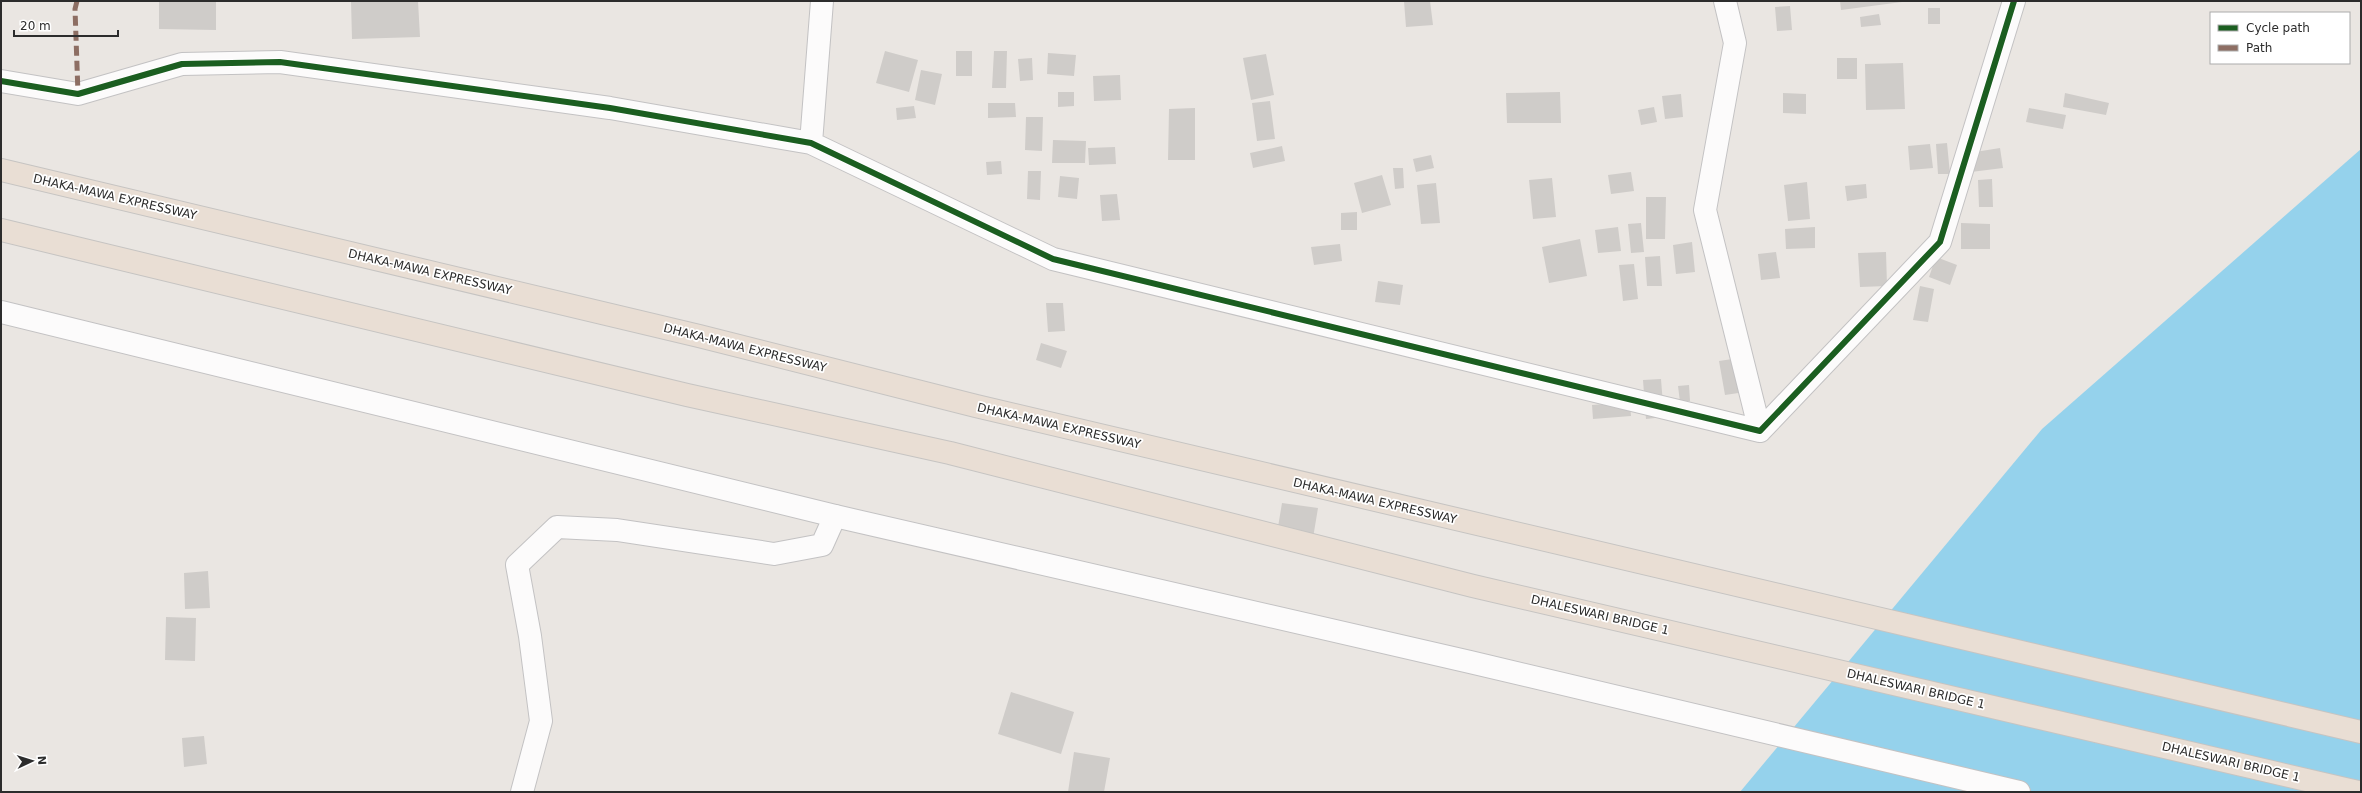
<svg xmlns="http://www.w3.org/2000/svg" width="2362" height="793" viewBox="0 0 2362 793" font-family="'DejaVu Sans',sans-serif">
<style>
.water{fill:#95d2ec}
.building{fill:#cfccc9}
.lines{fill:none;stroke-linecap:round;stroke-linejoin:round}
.street-casing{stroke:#c3c2c3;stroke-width:24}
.secondary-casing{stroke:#c3c2c3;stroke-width:24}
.highway-casing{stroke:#c6c4c2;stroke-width:24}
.street{stroke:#fcfbfb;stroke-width:22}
.secondary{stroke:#fcfbfb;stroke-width:22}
.highway{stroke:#e9ded4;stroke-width:22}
.quiet{stroke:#8d6e63;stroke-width:5;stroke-dasharray:10 5;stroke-linecap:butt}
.cycleway-casing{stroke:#fff;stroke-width:8}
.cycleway{stroke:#1b5e20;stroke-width:6}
.labels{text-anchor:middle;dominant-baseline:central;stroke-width:3.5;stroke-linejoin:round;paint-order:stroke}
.street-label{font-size:12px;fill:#2c2c2c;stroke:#fff}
</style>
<rect width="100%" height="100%" fill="#eae6e2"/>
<path class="water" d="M2361,149V792H1740L2042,429Z"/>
<path class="building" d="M159,1H216V30L159,29Z
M351,1H418L420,37L352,39Z
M1404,1H1430L1433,25L1406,27Z
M1840,1H1902V2L1841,10Z
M1790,6L1792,30L1777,31L1775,7Z
M1928,8H1940V24H1928Z
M1879,14L1881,25L1861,27L1860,17Z
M885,51L918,60L909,92L876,83Z
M956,51H972V76H956Z
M994,51H1007L1006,88H992Z
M1048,53L1076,55L1074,76L1047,74Z
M1266,54L1274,95L1251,100L1243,58Z
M1032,58L1033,80L1020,81L1018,59Z
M1837,58H1857V79H1837Z
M1903,63L1905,109L1866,110L1865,64Z
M921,70L942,74L935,105L915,100Z
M1120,75L1121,100L1094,101L1093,76Z
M1058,92H1074V106L1058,107Z
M1560,92L1561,123H1507L1506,93Z
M1783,93L1806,94V114L1783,113Z
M2065,93L2109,103L2106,115L2063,107Z
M1681,94L1683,117L1665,119L1662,96Z
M1270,101L1275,139L1257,141L1252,103Z
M988,103H1015L1016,117L988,118Z
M914,106L916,118L897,120L896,108Z
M1654,107L1657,122L1641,125L1638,110Z
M1195,108V160H1168L1169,109Z
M2029,108L2066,115L2063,129L2026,122Z
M1026,117H1043L1042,151L1025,150Z
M1053,140L1086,141L1085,163H1052Z
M1947,143L1950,174H1938L1936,144Z
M1930,144L1933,168L1910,170L1908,146Z
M1282,146L1285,161L1253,168L1250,153Z
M1115,147L1116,164L1089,165L1088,148Z
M2000,148L2003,168L1971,172L1969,153Z
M1431,155L1434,168L1416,172L1413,159Z
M1001,161L1002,174L987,175L986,162Z
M1393,168H1403L1404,188L1395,189Z
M1028,171H1041L1040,200L1027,199Z
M1631,172L1634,191L1611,194L1608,175Z
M1382,175L1391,205L1362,213L1354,183Z
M1060,176L1079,178L1077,199L1058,197Z
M1552,178L1556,217L1533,219L1529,180Z
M1992,179L1993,207H1979L1978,180Z
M1807,182L1810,219L1788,221L1784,185Z
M1436,183L1440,223L1421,224L1417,185Z
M1866,184L1867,198L1847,201L1845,186Z
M1117,194L1120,220L1102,221L1100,195Z
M1646,197H1666L1665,239H1646Z
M1357,212V230H1341V213Z
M1641,223L1644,252L1631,253L1628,224Z
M1961,223L1990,224V249H1961Z
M1618,227L1621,251L1598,253L1595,230Z
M1815,227V248L1786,249L1785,229Z
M1580,239L1587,276L1549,283L1542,247Z
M1692,242L1695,272L1676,274L1673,245Z
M1340,244L1342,261L1314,265L1311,247Z
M1776,252L1780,278L1761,280L1758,254Z
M1886,252L1887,286L1860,287L1858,253Z
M1660,256L1662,286H1647L1645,257Z
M1936,257L1957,265L1950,285L1929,277Z
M1634,264L1638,299L1623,301L1619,265Z
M1378,281L1403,285L1400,305L1375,302Z
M1920,286L1934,289L1928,322L1913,320Z
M1046,303H1063L1065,331L1048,332Z
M1041,343L1067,351L1061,368L1036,360Z
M1739,358L1745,392L1725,395L1719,361Z
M1661,379L1664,417L1646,419L1643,380Z
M1689,385L1690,401L1680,402L1678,386Z
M1630,402L1631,416L1593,419L1592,405Z
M1282,503L1318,508L1313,538L1277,533Z
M208,571L210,608L185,609L184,573Z
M166,617L196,618L195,661L165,660Z
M1011,692L1074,712L1061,754L998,734Z
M204,736L207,764L184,767L182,738Z
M1074,752L1110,758L1104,792H1068Z"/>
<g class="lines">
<defs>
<path id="street" d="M1725,1L1735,43L1705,210L1760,431
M1,81L78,94L182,64L280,62L610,108L811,143L1053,259L1760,431L1940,242L2014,1
M811,143L822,1
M522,792L541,721L530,636L517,565L557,527L617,530L774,554L822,545L835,516"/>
<path id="secondary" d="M1,312L835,516L1470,662L2019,792"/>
<path id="highway" d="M1,170L699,336L976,406L2361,732
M1,230L687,395L950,453L1473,586L2358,792"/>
</defs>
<use href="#street" class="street-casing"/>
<use href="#secondary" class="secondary-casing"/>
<use href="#highway" class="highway-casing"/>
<use href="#street" class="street"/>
<use href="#secondary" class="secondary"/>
<use href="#highway" class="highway"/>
<path class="quiet" d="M77,1L75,9L78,94"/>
<defs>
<path id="cycleway" d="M1,81L78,94L182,64L280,62L610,108L811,143L1053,259L1760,431L1940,242L2014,1"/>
</defs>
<use href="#cycleway" class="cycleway-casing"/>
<use href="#cycleway" class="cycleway"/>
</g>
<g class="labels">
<g class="street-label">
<text transform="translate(115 197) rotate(13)">DHAKA-MAWA EXPRESSWAY</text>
<text transform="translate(430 272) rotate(13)">DHAKA-MAWA EXPRESSWAY</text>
<text transform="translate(745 348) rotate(14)">DHAKA-MAWA EXPRESSWAY</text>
<text transform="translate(1059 426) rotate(13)">DHAKA-MAWA EXPRESSWAY</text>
<text transform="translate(1375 501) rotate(13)">DHAKA-MAWA EXPRESSWAY</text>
<text transform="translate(1600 615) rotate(13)">DHALESWARI BRIDGE 1</text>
<text transform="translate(1916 689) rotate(13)">DHALESWARI BRIDGE 1</text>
<text transform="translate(2231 762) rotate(13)">DHALESWARI BRIDGE 1</text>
</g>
</g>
<rect width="2362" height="793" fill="none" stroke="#2c2c2c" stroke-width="4"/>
<rect x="2210" y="12" width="140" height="52" fill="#ffffff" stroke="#ababab"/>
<rect x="2218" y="25" width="20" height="6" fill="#1b5e20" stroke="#ababab"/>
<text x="2246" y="32" font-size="12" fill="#2c2c2c">Cycle path</text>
<rect x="2218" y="45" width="20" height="6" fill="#8d6e63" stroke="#ababab"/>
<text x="2246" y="52" font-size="12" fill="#2c2c2c">Path</text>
<g transform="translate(32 761) rotate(86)" stroke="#ffffff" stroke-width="3" paint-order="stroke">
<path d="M0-3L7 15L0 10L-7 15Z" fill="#2c2c2c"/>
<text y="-6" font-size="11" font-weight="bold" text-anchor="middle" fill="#2c2c2c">N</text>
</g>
<path d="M14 30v6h104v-6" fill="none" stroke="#2c2c2c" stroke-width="2"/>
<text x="20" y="30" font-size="12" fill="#2c2c2c" stroke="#ffffff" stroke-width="3" paint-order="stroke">20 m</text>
</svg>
